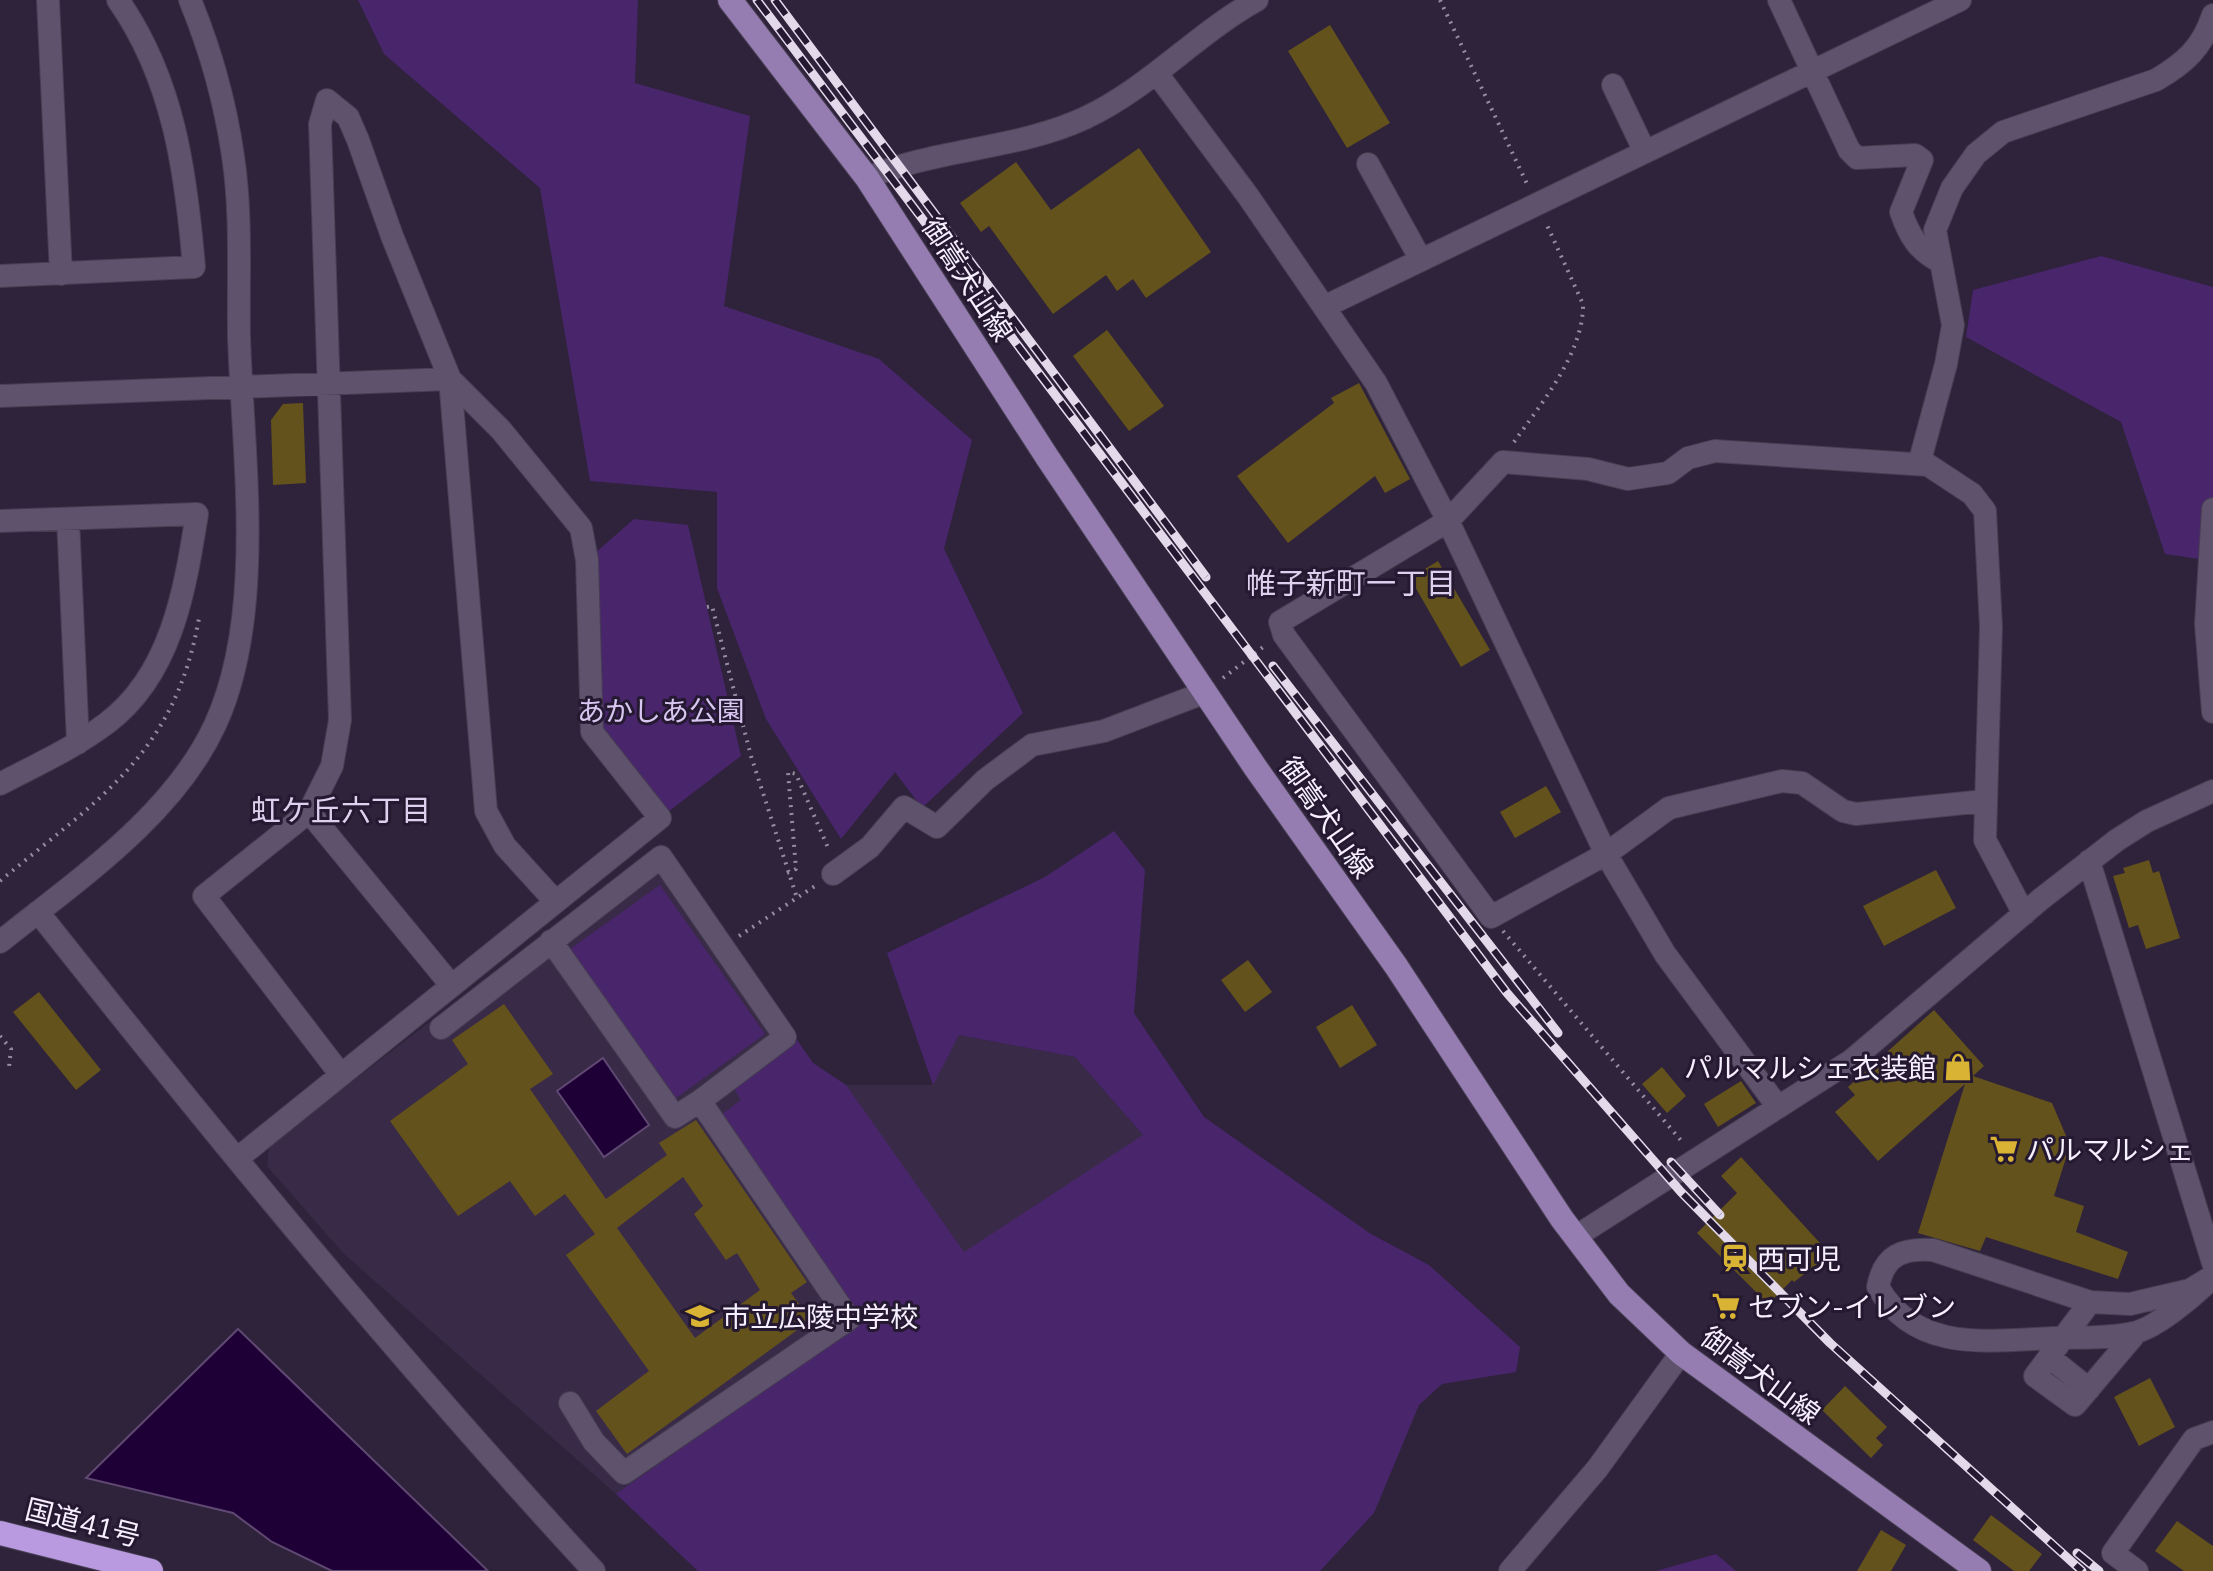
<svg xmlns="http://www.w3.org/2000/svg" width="2213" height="1571" viewBox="0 0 2213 1571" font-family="Mulish,'Noto Sans JP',sans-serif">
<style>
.built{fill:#392b48}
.green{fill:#49256c}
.water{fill:#1e0036;stroke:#5f4872;stroke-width:2}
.building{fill:#64521c;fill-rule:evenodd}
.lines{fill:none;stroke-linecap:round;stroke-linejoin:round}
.minor-casing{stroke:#473e52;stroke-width:24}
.major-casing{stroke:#473e52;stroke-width:26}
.highway-casing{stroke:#473e52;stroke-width:26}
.path{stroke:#958ca0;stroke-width:4;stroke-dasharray:2 6;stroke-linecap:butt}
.minor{stroke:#5e526d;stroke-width:22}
.major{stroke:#957db2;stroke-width:24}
.highway{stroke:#b999e0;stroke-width:24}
.rail-casing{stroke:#e2daeb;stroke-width:9}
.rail{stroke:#241930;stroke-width:6;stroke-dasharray:18;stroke-linecap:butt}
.labels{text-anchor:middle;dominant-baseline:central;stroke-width:6;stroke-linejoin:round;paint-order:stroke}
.street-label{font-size:28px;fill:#f6efff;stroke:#241930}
.park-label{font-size:28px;fill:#d8c6f1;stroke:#241930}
.poi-label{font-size:28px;fill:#f6efff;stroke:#241930;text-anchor:start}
.neighbourhood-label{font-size:30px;fill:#ded1f0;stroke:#241930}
</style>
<rect width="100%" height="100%" fill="#2e233a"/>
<path class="built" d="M661,843L813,1063L846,1085H932L959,1035L1075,1057L1143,1135L698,1571L616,1494L343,1253L267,1166L269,1146Z"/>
<path class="green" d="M358,0H638L635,83L750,116L724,306L879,359L972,440L944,549L1023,713L922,808L895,772L841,839L766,719L717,588V492L590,481L540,188L384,54Z
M2101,256L2213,287V561L2165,554L2121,422L1966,337L1973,290Z
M634,519L688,525L741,756L660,818L592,732L587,560Z
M1114,831L1145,870L1134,1013L1204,1117L1371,1234L1429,1265L1520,1347L1516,1372L1442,1384L1419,1405L1374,1513L1320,1571H698L616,1494L862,1322L721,1115L741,1100L733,1087L797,1040L813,1063L846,1085L964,1252L1143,1135L1075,1057L959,1035L933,1085L887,953L1045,877Z
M660,885L765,1034L676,1098L570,949Z
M1716,1554L1736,1571H1656Z"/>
<path class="water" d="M603,1058L649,1125L604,1157L557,1091Z
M238,1329L488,1571H332L272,1542L233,1513L86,1478Z"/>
<path class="building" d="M1330,25L1390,123L1347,148L1288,51Z
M1139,148L1211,252L1146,298L1133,279L1117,291L1106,275L1053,314L989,226L981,232L960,203L1016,162L1051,210Z
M1107,330L1164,406L1129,431L1073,356Z
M1359,383L1410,479L1385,493L1375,476L1288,543L1237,476L1334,403L1331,398Z
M303,403L306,483L273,485L271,420L283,404Z
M1438,561L1490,650L1461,667L1410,578Z
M1546,786L1561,812L1515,838L1500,812Z
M2149,860L2153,873L2159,871L2180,938L2146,949L2138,925L2129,928L2113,876L2125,873L2123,868Z
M1936,870L1956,908L1884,946L1863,906Z
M1248,960L1272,992L1245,1012L1221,980Z
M39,992L101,1070L76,1090L13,1012Z
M504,1004L553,1074L530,1089L606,1199L667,1155L659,1143L696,1120L807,1282L791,1293L811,1320L627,1454L596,1411L649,1371L566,1255L595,1234L565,1194L535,1216L510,1181L458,1216L390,1121L468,1064L452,1040ZM683,1177L703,1206L694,1214L726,1260L737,1253L760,1290L695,1338L617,1228Z
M1352,1005L1377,1045L1340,1068L1316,1027Z
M1934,1010L1984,1066L1973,1076L2052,1103L2070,1145L2054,1196L2084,1206L2076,1232L2128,1252L2118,1279L1986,1237L1980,1251L1918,1233L1965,1084L1878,1161L1835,1112L1855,1095L1848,1087Z
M1662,1067L1686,1096L1667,1113L1642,1084Z
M1741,1081L1756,1103L1718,1127L1704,1104Z
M1741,1157L1830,1254L1794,1282L1792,1280L1768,1304L1697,1233L1737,1193L1721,1176Z
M2150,1378L2175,1427L2139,1446L2114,1397Z
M1845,1386L1887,1427L1876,1438L1883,1445L1871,1458L1822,1410Z
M1991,1515L2042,1554L2029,1571H2014L1973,1540Z
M2177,1521L2213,1546V1571H2184L2155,1551Z
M1881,1530L1906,1545L1891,1571H1857Z"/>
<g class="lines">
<defs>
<path id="minor" d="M48,0L61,274
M1779,0L1849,150L1857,158L1915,155L1922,160L1901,212C1909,235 1918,251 1941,262
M1158,75L1248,196L1376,383L1448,521L1606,854L1665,954L1778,1107
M1613,85L1645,152
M1368,164L1421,260
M867,178C937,148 1016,150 1085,118C1149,88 1196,34 1257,0
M0,276L194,267C186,173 174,80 118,0
M1326,306L1960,0
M0,396L450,379L501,430L581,528L587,560L592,732L660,818L238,1158
M1919,464L1946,364L1953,325L1935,230L1952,188L1976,154L2003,132L2156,80C2185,63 2202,48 2213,15
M2213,509L2206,624L2213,712
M68,519L78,743
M0,521L197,514C185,589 172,674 107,723C74,748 36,765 0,784
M1985,801L1856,814L1843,811L1802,783L1782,781L1669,808L1606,854L1491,917L1284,635L1280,622L1448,521L1503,462L1588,469L1628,479L1668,473L1688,458L1715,451L1928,465L1972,494L1985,511L1991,627L1985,840L2024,914
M309,812L451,985
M2089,861L2213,1263
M833,874L870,847L904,807L937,827L985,780L1032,745L1104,731L1206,692
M38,912C216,1137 399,1360 594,1571
M551,941L675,1117L700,1101
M0,942C76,881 173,816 215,725C266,615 243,457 239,337C238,278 242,215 233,156C225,101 211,51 190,0
M441,1028L661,857L785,1037L700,1101L849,1319L624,1473L594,1442L570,1403
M341,1075L204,896L309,812L332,766L340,720L320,124L327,100L348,117L358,140L392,236L450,379L486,811L505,846L555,901
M1575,1237L1852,1060L2041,899L2117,840L2147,821L2213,791
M2213,1276L2190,1290L2130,1304L2090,1302L1933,1250C1902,1248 1884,1255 1878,1287C1915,1353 1989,1341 2053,1338C2079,1337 2108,1339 2133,1333C2157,1328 2196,1294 2213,1277
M2090,1302L2035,1376L2075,1405L2136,1333
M2049,1357L2089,1389
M1510,1571L1597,1469L1681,1353
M2137,1571L2113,1553L2194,1439L2213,1432"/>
<path id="major" d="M730,0L867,178L1047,457L1255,767L1396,966L1562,1219L1619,1294L1681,1353L1979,1571"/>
<path id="highway" d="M0,1533L151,1571"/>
</defs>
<use href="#minor" class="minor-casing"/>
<use href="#major" class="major-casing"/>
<use href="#highway" class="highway-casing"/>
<path class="path" d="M1440,0L1528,186
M1514,442C1541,404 1584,352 1583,304L1546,223
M707,607L712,606L751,756L797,898
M1223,678L1267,644
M787,873L796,869L788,772L796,774L829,850
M0,881C98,799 175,755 199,618
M1503,931L1684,1144
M739,936L815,886
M0,1036L11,1049L9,1067"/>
<use href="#minor" class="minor"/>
<use href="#major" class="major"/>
<use href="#highway" class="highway"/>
<defs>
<path id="rail" d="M757,0L1507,993L1681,1192L1830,1343L2082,1571
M775,0L1206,577
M1273,666L1558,1033
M1671,1162L1720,1215
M2077,1553L2099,1571"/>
</defs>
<use href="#rail" class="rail-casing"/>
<use href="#rail" class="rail"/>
</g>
<defs>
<symbol id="shop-bare" viewBox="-9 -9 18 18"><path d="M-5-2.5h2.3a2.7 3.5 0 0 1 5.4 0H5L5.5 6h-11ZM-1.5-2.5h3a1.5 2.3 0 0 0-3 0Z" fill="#d9b334" stroke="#241930" stroke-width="2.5" paint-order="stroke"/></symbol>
<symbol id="supermarket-bare" viewBox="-9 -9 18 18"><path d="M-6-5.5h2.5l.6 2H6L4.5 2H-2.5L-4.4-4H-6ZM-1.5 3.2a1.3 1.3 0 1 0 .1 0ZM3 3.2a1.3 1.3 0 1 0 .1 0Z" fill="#d9b334" stroke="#241930" stroke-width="2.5" paint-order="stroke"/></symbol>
<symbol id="station-bare" viewBox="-9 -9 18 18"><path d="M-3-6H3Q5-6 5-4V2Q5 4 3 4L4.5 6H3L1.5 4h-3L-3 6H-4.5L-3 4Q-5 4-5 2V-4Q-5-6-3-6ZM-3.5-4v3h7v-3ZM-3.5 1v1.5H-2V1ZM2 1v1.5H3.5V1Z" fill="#d9b334" stroke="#241930" stroke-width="2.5" paint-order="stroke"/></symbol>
<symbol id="school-bare" viewBox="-9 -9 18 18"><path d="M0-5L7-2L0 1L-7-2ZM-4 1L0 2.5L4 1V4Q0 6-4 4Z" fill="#d9b334" stroke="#241930" stroke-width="2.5" paint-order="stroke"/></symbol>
</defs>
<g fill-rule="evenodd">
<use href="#shop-bare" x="1938" y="1047" width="40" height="40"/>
<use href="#supermarket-bare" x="1984" y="1129" width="40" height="40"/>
<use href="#station-bare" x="1715" y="1238" width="40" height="40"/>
<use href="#supermarket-bare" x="1706" y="1286" width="40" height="40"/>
<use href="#school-bare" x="680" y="1296" width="40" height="40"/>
</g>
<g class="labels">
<g class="street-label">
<text transform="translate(968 279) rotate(57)">御嵩犬山線</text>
<text transform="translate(1327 817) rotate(55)">御嵩犬山線</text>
<text transform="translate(1761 1375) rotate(37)">御嵩犬山線</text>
<text transform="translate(83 1522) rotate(14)">国道41号</text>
</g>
<g class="park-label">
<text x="661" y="710">あかしあ公園</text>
</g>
<g class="poi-label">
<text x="1936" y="1067" text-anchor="end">パルマルシェ衣装館</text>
<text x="2026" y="1149">パルマルシェ</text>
<text x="1757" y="1258">西可児</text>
<text x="1748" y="1306">セブン-イレブン</text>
<text x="722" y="1316">市立広陵中学校</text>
</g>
<g class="neighbourhood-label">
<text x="1351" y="583">帷子新町一丁目</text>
<text x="341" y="810">虹ケ丘六丁目</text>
</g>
</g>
</svg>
